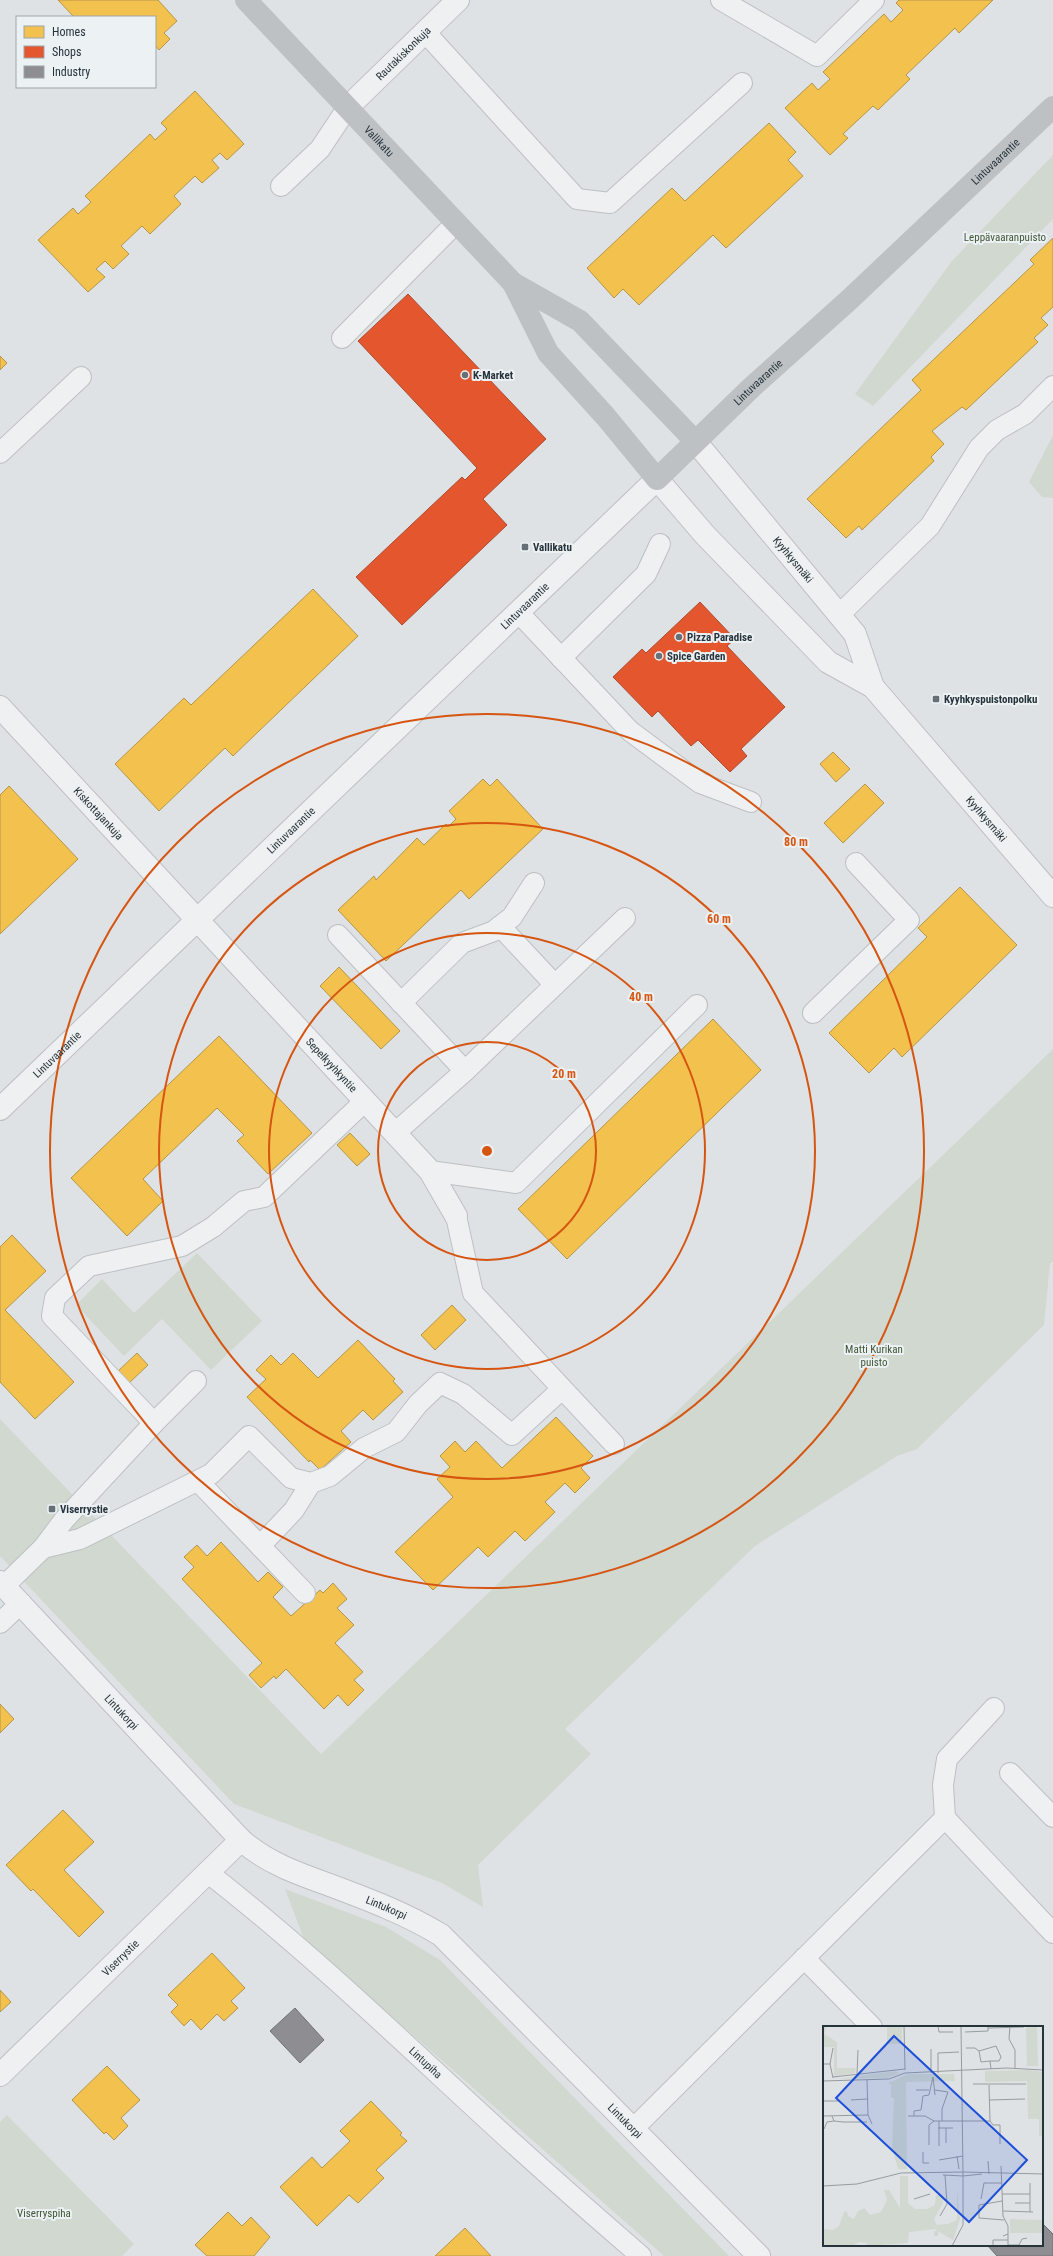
<svg xmlns="http://www.w3.org/2000/svg" width="1053" height="2256" viewBox="0 0 1053 2256" font-family="'Roboto Condensed',sans-serif">
<style>
.green{fill:#d1d8d0}
.homes{fill:#f2c14e;stroke:#b59648}
.shops{fill:#e4572e;stroke:#ab4c32}
.industry{fill:#8d8d92;stroke:#6e7278}
.lines{fill:none;stroke-linecap:round;stroke-linejoin:round}
.service-casing{stroke:#bdc0c2;stroke-width:22}
.minor-casing{stroke:#bdc0c2;stroke-width:24}
.tertiary-casing{stroke:#bdc0c2;stroke-width:24}
.service{stroke:#eef0f1;stroke-width:20}
.minor{stroke:#eef0f1;stroke-width:22}
.tertiary{stroke:#eef0f1;stroke-width:22}
.secondary{stroke:#bdc1c4;stroke-width:22}
.ring{fill:none;stroke:#d55511;stroke-width:2}
.poi-dot{fill:#677076;stroke:#ecf1f4;stroke-width:1.5}
.labels{text-anchor:middle;dominant-baseline:central;stroke-width:4;stroke-linejoin:round;paint-order:stroke}
.street-label{font-size:11px;fill:#27333b;stroke:#ecf1f4}
.park-label{font-size:11px;fill:#425636;stroke:#ecf1f4}
.poi-label{font-size:11px;font-weight:bold;fill:#27333b;stroke:#ecf1f4;text-anchor:start}
.inset-road{fill:none;stroke:#959ca0;stroke-width:1}
.view{fill:#1d4ed8;fill-opacity:0.15;stroke:#1d4ed8;stroke-width:2}
.inset-edge{fill:none;stroke:#27333b;stroke-width:2}
.centre{fill:#d55511;stroke:#ecf1f4;stroke-width:2}
.ring-label{font-size:12px;text-anchor:middle;font-weight:bold;fill:#d55511;stroke:#ecf1f4;stroke-width:4;stroke-linejoin:round;paint-order:stroke}
</style>
<rect width="100%" height="100%" fill="#dfe2e4"/>
<path class="green" d="M1053,155V219L873,406L855,394L952,261Z
M1053,435V498L1042,497L1029,482Z
M1053,1049V1261L1050,1264L1044,1325L917,1449L897,1456L755,1546L565,1729L591,1754L478,1865L483,1907L442,1883L234,1804L0,1556V1419L321,1754Z
M197,1253L262,1321L211,1370L162,1319L124,1356L76,1305L102,1279L134,1313Z
M285,1889L386,1927L440,1960L729,2256H664L304,1939Z
M7,2115L134,2244L122,2256H0V2122Z"/>
<path class="homes" d="M58,0H158L177,21L164,33L170,39L159,50L155,45V17H74Z
M899,0H993L959,33L955,28L906,75L910,79L878,110L873,106L843,134L848,138L830,155L785,108L812,83L818,90L830,79L823,72L884,14L891,22L903,10L896,3Z
M195,91L244,144L227,160L220,153L212,160L219,168L202,183L195,176L174,196L181,204L150,234L142,226L121,246L129,254L113,269L105,261L96,269L105,277L88,292L38,240L73,208L78,214L91,202L85,196L150,134L155,140L167,129L161,123Z
M769,123L796,152L788,160L803,176L726,248L713,235L639,305L623,289L614,298L587,268L672,188L685,201Z
M1053,238V307L1041,318L1048,325L1034,338L1038,342L966,410L962,407L932,431L944,444L931,457L934,461L862,530L859,526L846,538L807,499L921,390L912,380L1034,264L1030,260Z
M0,356L7,363L0,370Z
M313,589L358,636L233,756L225,748L159,811L115,764L184,698L191,705Z
M833,752L850,769L836,782L820,764Z
M483,779L490,786L497,779L543,829L469,899L461,890L386,961L338,910L374,876L376,880L417,838L424,845L446,824L448,827L456,819L449,811Z
M865,784L884,803L843,843L824,823Z
M9,786L78,859L0,934V795Z
M960,887L1017,945L902,1057L894,1048L869,1073L829,1033L927,937L918,928Z
M339,967L400,1031L381,1049L320,986Z
M713,1019L761,1070L567,1259L518,1209Z
M219,1036L312,1133L268,1174L237,1141L244,1135L217,1108L143,1179L163,1201L127,1236L71,1178Z
M350,1133L370,1154L357,1166L337,1145Z
M12,1235L46,1271L5,1310L74,1382L35,1419L0,1382V1247Z
M452,1305L466,1320L435,1350L421,1335Z
M358,1340L395,1379L393,1381L403,1392L373,1420L363,1410L341,1431L351,1442L320,1470L310,1460L309,1462L247,1397L266,1379L256,1370L271,1355L281,1365L293,1353L318,1378Z
M137,1353L148,1365L127,1385L116,1373Z
M556,1417L593,1456L581,1468L590,1478L575,1493L565,1483L545,1502L555,1512L525,1541L515,1531L488,1557L478,1547L433,1590L395,1552L453,1497L437,1479L450,1467L440,1456L455,1441L465,1452L476,1441L502,1468Z
M221,1542L258,1582L268,1572L283,1587L273,1597L291,1616L320,1590L323,1593L333,1583L347,1599L337,1608L354,1625L335,1643L363,1672L354,1680L364,1690L348,1706L338,1695L324,1709L286,1669L276,1679L274,1676L261,1688L249,1675L262,1663L182,1579L194,1567L184,1557L197,1545L207,1556Z
M0,1704L14,1719L0,1733Z
M63,1810L94,1842L64,1870L104,1912L79,1937L33,1889L31,1891L6,1865Z
M212,1953L245,1988L231,2001L238,2008L224,2021L217,2014L201,2030L191,2019L184,2026L171,2012L178,2005L168,1995Z
M0,1990L11,2002L0,2012Z
M107,2066L140,2100L121,2118L128,2126L114,2140L106,2132L104,2134L72,2100Z
M371,2101L402,2133L400,2135L407,2141L376,2170L384,2178L358,2203L349,2195L317,2226L280,2187L312,2157L322,2168L350,2141L340,2131Z
M228,2212L242,2226L251,2217L270,2237L254,2256H207L195,2245Z
M465,2228L491,2256H435Z"/>
<path class="shops" d="M408,294L546,439L483,499L507,525L402,625L356,577L462,477L465,480L477,468L358,341Z
M700,602L735,639L727,646L785,707L741,749L747,756L730,772L698,740L691,746L658,711L652,717L613,677L642,649L646,653Z"/>
<path class="industry" d="M295,2008L324,2040L300,2063L270,2031Z
M1042,2223L1053,2234V2256H997L987,2245H1042Z"/>
<g class="lines">
<defs>
<g id="service">
<path d="M721,0L817,56L874,0"/>
<path d="M425,32L577,199L610,203L742,83"/>
<path d="M281,186L320,149L348,107"/>
<path d="M342,338L456,223"/>
<path d="M0,453L81,377"/>
<path d="M518,612L630,731L700,783L751,802"/>
<path d="M839,615L930,526L979,448L997,430L1025,414L1053,386"/>
<path d="M561,658L646,574L660,544"/>
<path d="M500,926L555,985"/>
<path d="M338,935L465,1071"/>
<path d="M401,1003L462,943L494,931L512,917L534,883"/>
<path d="M813,1013L909,920L856,863"/>
<path d="M395,1133L465,1071L625,918"/>
<path d="M430,1171L516,1183L697,1005"/>
<path d="M456,1216L473,1293L614,1444"/>
<path d="M154,1423L52,1316L55,1298L89,1266L182,1246L213,1227L244,1201L264,1197L365,1101"/>
<path d="M198,1481L305,1593"/>
<path d="M260,1546L294,1510L311,1483"/>
<path d="M43,1548L80,1539L211,1474L249,1436L291,1478L311,1483L330,1476L364,1448L396,1432L418,1404L440,1383L463,1394L512,1435L562,1389"/>
<path d="M4,1586L43,1548L64,1520L154,1423L196,1381"/>
<path d="M0,1623L21,1603"/>
<path d="M1010,1773L1053,1817"/>
<path d="M945,1818L1053,1933"/>
<path id="s1" d="M207,1872C315,1956 413,2052 514,2144C556,2182 598,2219 641,2256"/>
<path d="M804,1958L872,2027"/>
<path d="M634,2128L945,1818L943,1785L947,1759L994,1708"/>
</g>
<g id="minor">
<path id="s2" d="M348,107L458,0"/>
<path id="s3" d="M695,441L855,634L873,687"/>
<path id="s4" d="M657,479L705,535L828,662L873,687L1053,896"/>
<path id="s5" d="M0,707L430,1171L456,1216"/>
<path id="s6" d="M0,1582L241,1840C266,1862 296,1873 327,1884C367,1899 405,1913 441,1935L759,2256"/>
<path id="s7" d="M0,2075L241,1840"/>
</g>
<g id="tertiary">
<path id="s8" d="M0,1109L657,479"/>
</g>
</defs>
<use href="#service" class="service-casing"/>
<use href="#minor" class="minor-casing"/>
<use href="#tertiary" class="tertiary-casing"/>
<use href="#service" class="service"/>
<use href="#minor" class="minor"/>
<use href="#tertiary" class="tertiary"/>
<g class="secondary">
<path id="s9" d="M246,0L513,283L548,353L606,417L657,479L752,387L849,300L1053,107"/>
<path d="M513,283L580,321L695,441"/>
</g>
</g>
<g class="ring">
<circle cx="487" cy="1151" r="109"/>
<circle cx="487" cy="1151" r="218"/>
<circle cx="487" cy="1151" r="328"/>
<circle cx="487" cy="1151" r="437"/>
</g>
<g class="poi-dot">
<circle cx="465" cy="375" r="4"/>
<rect x="521" y="543" width="8" height="8" rx="2"/>
<circle cx="679" cy="637" r="4"/>
<circle cx="659" cy="656" r="4"/>
<rect x="932" y="695" width="8" height="8" rx="2"/>
<rect x="48" y="1505" width="8" height="8" rx="2"/>
</g>
<g class="labels">
<g class="street-label">
<text stroke="none"><textPath href="#s2" startOffset="77">Rautakiskonkuja</textPath></text>
<text stroke="none"><textPath href="#s9" startOffset="194">Vallikatu</textPath></text>
<text stroke="none"><textPath href="#s9" startOffset="1098">Lintuvaarantie</textPath></text>
<text stroke="none"><textPath href="#s9" startOffset="774">Lintuvaarantie</textPath></text>
<text stroke="none"><textPath href="#s3" startOffset="154">Kyyhkysmäki</textPath></text>
<text stroke="none"><textPath href="#s8" startOffset="727">Lintuvaarantie</textPath></text>
<text stroke="none"><textPath href="#s5" startOffset="145">Kiskottajankuja</textPath></text>
<text stroke="none"><textPath href="#s4" startOffset="476">Kyyhkysmäki</textPath></text>
<text stroke="none"><textPath href="#s8" startOffset="403">Lintuvaarantie</textPath></text>
<text stroke="none"><textPath href="#s8" startOffset="79">Lintuvaarantie</textPath></text>
<text stroke="none"><textPath href="#s5" startOffset="488">Sepelkyyhkyntie</textPath></text>
<text stroke="none"><textPath href="#s6" startOffset="178">Lintukorpi</textPath></text>
<text stroke="none"><textPath href="#s6" startOffset="514">Lintukorpi</textPath></text>
<text stroke="none"><textPath href="#s7" startOffset="168">Viserrystie</textPath></text>
<text stroke="none"><textPath href="#s1" startOffset="290">Lintupiha</textPath></text>
<text stroke="none"><textPath href="#s6" startOffset="837">Lintukorpi</textPath></text>
</g>
<g class="park-label">
<text x="1005" y="237">Leppävaaranpuisto</text>
<text x="874" y="1349">Matti Kurikan<tspan x="874" dy="13">puisto</tspan></text>
<text x="44" y="2213">Viserryspiha</text>
</g>
<g class="poi-label">
<text x="473" y="375">K-Market</text>
<text x="533" y="547">Vallikatu</text>
<text x="687" y="637">Pizza Paradise</text>
<text x="667" y="656">Spice Garden</text>
<text x="944" y="699">Kyyhkyspuistonpolku</text>
<text x="60" y="1509">Viserrystie</text>
</g>
</g>
<g transform="translate(823 2026)">
<rect width="220" height="220" fill="#dfe2e4"/>
<path d="M0,0H4L1,8L14,16V42H33L32,47L11,50V21H0ZM64,0H79V18H64ZM203,0H214L215,40H204ZM206,44L220,46V110H216V93H205L204,55L162,56V45ZM73,45L77,47L64,52L13,53ZM85,48H131L132,55L83,56L84,143H75L69,122L71,72H68V59L65,57ZM77,150H85V177L92,183H104L112,179L113,169L119,168L120,177L111,193L114,199L125,198L134,194V162L137,193L130,214L115,205V210H111V205H114L112,203L86,206L85,217L44,220V217L36,216L29,220H0V203L10,204L16,200L21,186L24,185L25,190L31,193L35,185L41,182L47,189L58,186L64,174L61,164H66L77,182ZM187,193L220,194V207H187Z" fill="#d1d8d0"/>
<path class="inset-road" d="M81,0L82,44M115,0L116,6H130M187,0L186,13L192,24V42M165,2L201,1M142,6L165,5V0M143,22H152L156,25L158,36L167,35L168,43M108,23V47M156,25L173,20L178,31L176,35H167M0,38H7L10,52M7,38L10,22M115,47V27L136,26M34,48L35,24M10,51L82,43M110,51L112,69M44,54L45,89L49,98M0,55L66,53L82,47L184,42L220,44M150,58H203M166,59L167,95L170,99H177V118M93,64H106M112,64L125,66L119,83V95M28,74L44,73M166,74L202,73M0,75H16M0,90L45,89M9,90L11,95L20,96H44M85,90H102L111,95H167M91,90V85L98,84L100,70L106,69L110,51M115,102H130M1,103L4,96L11,95M123,117V102M106,119V99L111,95M116,120V95M100,126V137H106M134,130L136,143M116,134L140,130M165,135L166,148M178,140L180,190L185,200V208L180,210M120,149L140,150M140,150L159,148M207,157V186M0,160L34,158L78,147L140,146L138,0M179,168H207M91,173L107,168M158,173L161,157H179M179,175L156,179V192L181,194M192,177H207M180,185L210,186M117,190L124,178L122,149M185,208V219H196L199,213L204,212M129,220L140,199V146L220,148M170,220V214H185"/>
<path class="view" d="M71,10L204,134L146,196L13,72Z"/>
<rect width="220" height="220" class="inset-edge"/>
</g>
<circle cx="487" cy="1151" r="6" class="centre"/>
<g class="ring-label">
<text x="796" y="846">80 m</text>
<text x="719" y="923">60 m</text>
<text x="641" y="1001">40 m</text>
<text x="564" y="1078">20 m</text>
</g>
<rect x="16" y="16" width="140" height="72" fill="#ecf1f4" stroke="#9da5aa"/>
<rect x="24" y="26" width="20" height="12" fill="#f2c14e" stroke="#9da5aa"/>
<text x="52" y="36" font-size="12" fill="#27333b">Homes</text>
<rect x="24" y="46" width="20" height="12" fill="#e4572e" stroke="#9da5aa"/>
<text x="52" y="56" font-size="12" fill="#27333b">Shops</text>
<rect x="24" y="66" width="20" height="12" fill="#8d8d92" stroke="#9da5aa"/>
<text x="52" y="76" font-size="12" fill="#27333b">Industry</text>
</svg>
